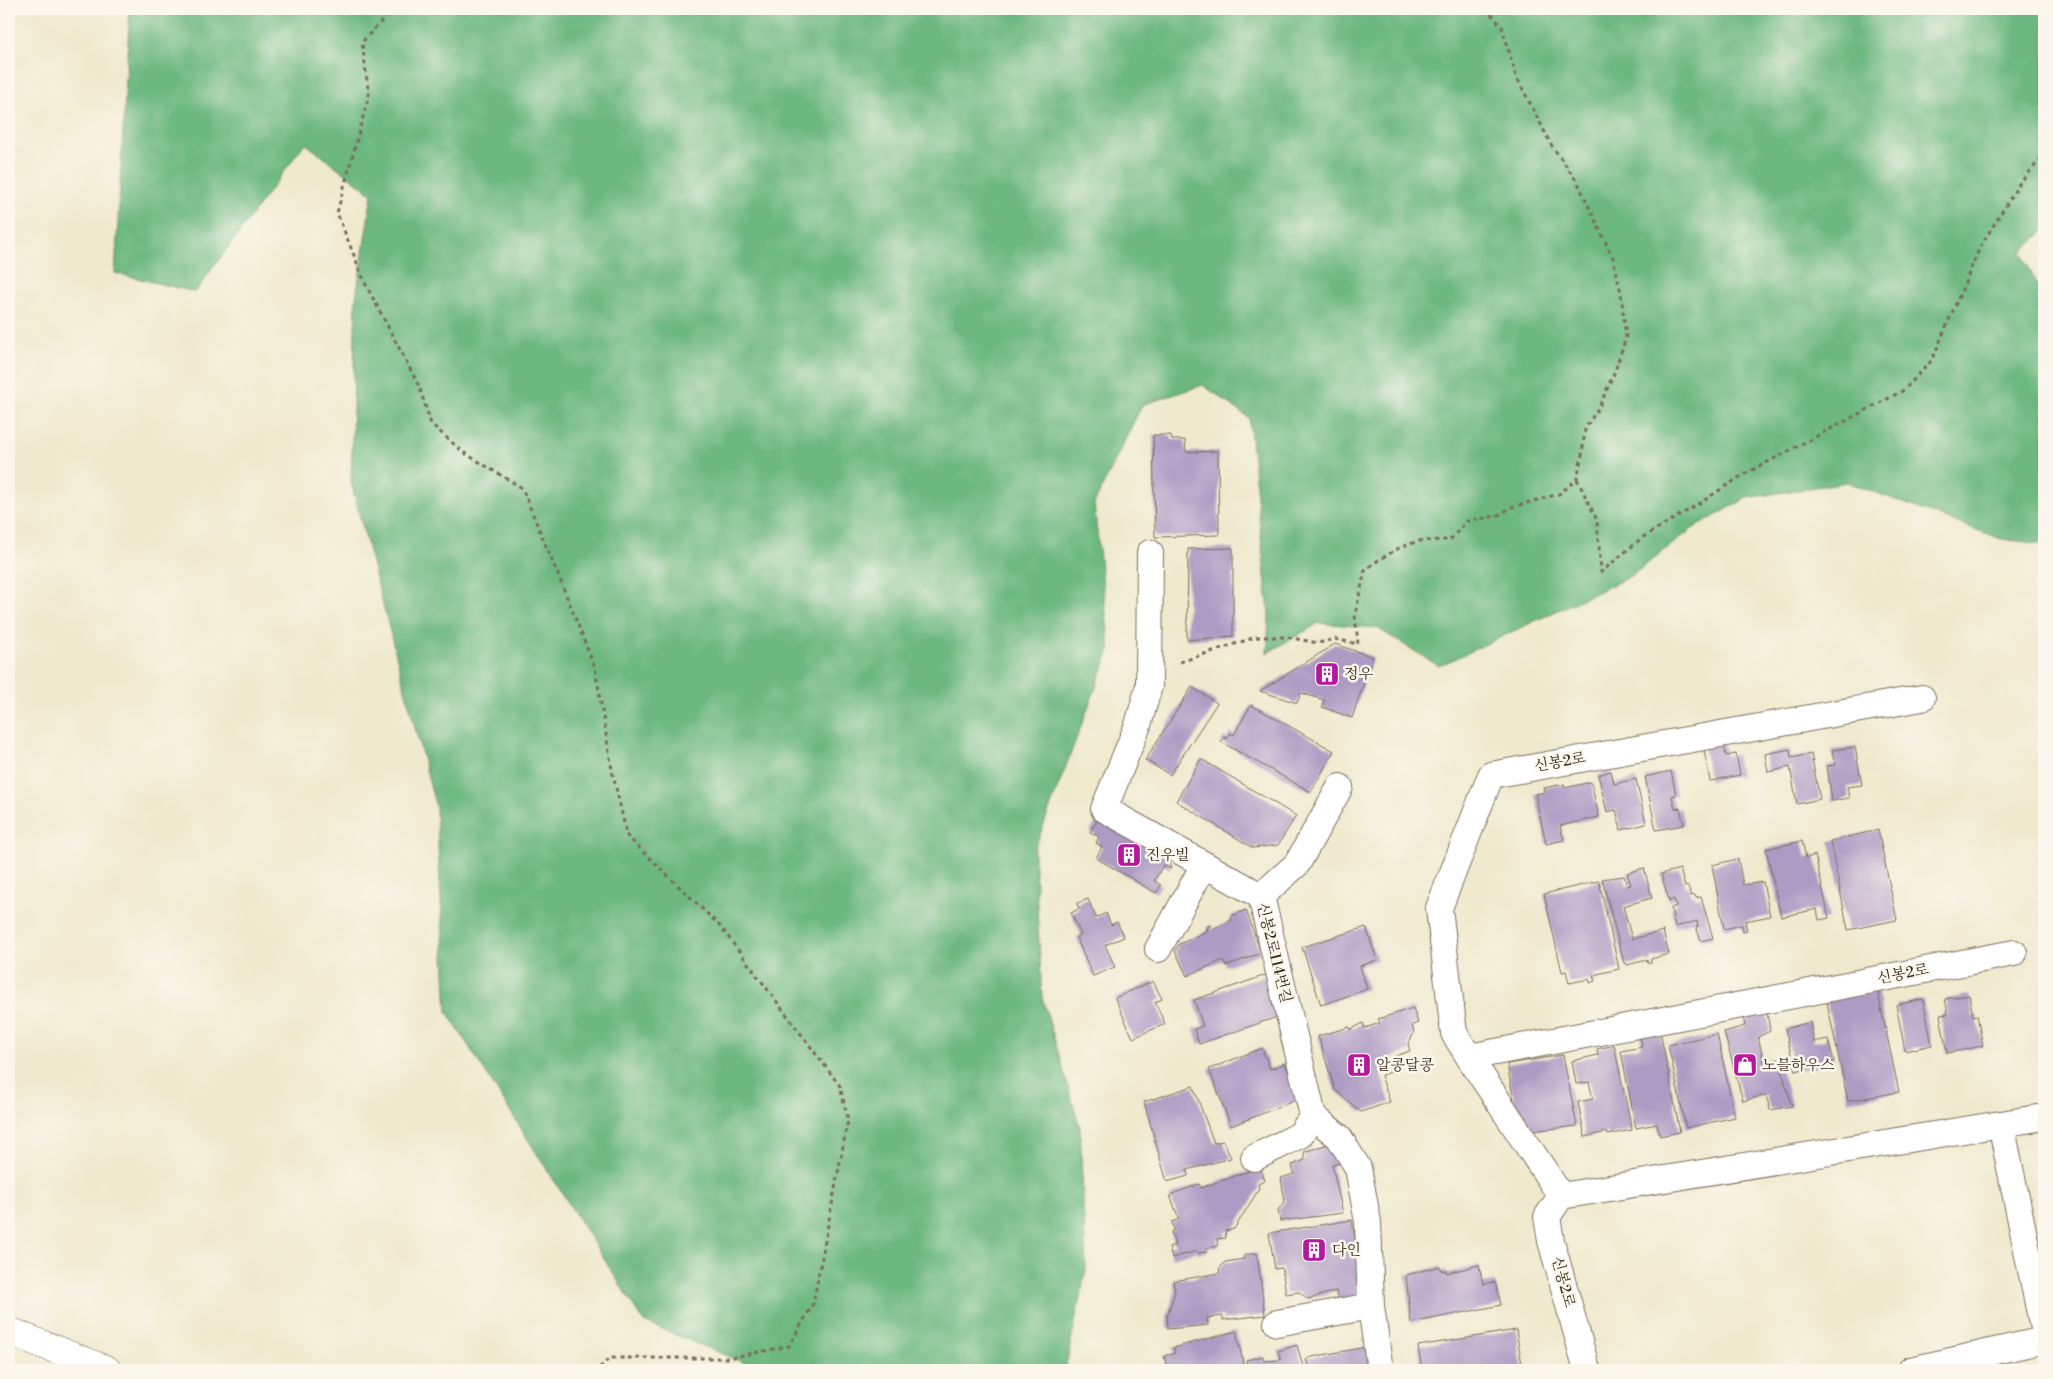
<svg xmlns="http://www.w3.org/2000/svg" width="2053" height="1379" viewBox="0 0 2053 1379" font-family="'Libre Bodoni','Noto Serif KR',serif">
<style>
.forest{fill:#6cb880;stroke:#54714f}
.building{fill:#ae9bc4}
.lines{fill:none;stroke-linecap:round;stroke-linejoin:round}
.street-casing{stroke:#7a6d5b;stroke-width:28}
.secondary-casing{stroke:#7a6d5b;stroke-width:29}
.path{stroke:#7a6d5b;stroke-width:3;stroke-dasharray:4 4;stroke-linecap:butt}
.street{stroke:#fff;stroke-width:26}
.secondary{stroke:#fff;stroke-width:28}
.labels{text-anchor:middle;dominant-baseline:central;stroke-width:5;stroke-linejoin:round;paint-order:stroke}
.poi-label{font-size:15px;fill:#3b2a1e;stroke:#fbf7ec;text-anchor:start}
.street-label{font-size:15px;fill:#3b2a1e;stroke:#fbf7ec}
</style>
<rect width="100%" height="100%" fill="#fbf7ec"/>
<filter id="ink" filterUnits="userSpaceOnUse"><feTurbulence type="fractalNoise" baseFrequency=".02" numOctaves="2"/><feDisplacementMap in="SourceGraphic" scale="10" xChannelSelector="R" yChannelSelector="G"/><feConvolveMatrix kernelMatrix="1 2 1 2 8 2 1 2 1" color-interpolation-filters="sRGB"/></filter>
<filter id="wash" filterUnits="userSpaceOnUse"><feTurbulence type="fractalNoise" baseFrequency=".0096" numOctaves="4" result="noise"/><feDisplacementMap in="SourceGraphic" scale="20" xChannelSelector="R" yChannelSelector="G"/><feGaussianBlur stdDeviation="1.12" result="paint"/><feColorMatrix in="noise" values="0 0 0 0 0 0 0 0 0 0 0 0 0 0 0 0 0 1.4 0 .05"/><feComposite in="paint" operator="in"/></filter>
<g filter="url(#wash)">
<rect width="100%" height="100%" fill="#efe9cd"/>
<path class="forest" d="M130,9H2044V231L2021,252L2044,297V544L2001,539L1847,482L1747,498L1692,529L1631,576L1439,666L1377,628L1319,623L1267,653L1269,615L1249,418L1203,385L1142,405L1094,504L1110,650L1034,850L1042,997L1080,1128L1086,1269L1065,1370H762L644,1322L447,1012L436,808L351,482L356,298L372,194L305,143L195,292L115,273Z"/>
<g id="blocks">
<path class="building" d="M1153,435H1171L1172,440H1185L1186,452L1218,451L1219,535L1155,537Z
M1233,548V636L1187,640L1188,549Z
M1335,644L1373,657L1352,718L1322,707L1324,700L1301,693L1297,703L1260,691Z
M1192,687L1217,703L1170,775L1145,760Z
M1251,705L1334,751L1311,792L1221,742L1224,737L1227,739L1230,733L1234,735Z
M1723,741L1726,756L1736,754L1740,775L1710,781L1703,745Z
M1855,747L1862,785L1847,787L1849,798L1832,801L1827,766L1835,765L1832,750Z
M1790,749L1791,758L1811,754L1820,799L1797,804L1790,767L1768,772L1765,754Z
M1201,759L1296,816L1278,845L1253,848L1176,801Z
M1611,771L1614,784L1636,779L1646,824L1621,830L1616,810L1607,812L1598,775Z
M1671,771L1676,795L1672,796L1675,809L1680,808L1684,825L1656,830L1645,777Z
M1591,782L1599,817L1560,826L1564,840L1546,844L1535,794L1545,792L1544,788L1564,784L1565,788Z
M1098,819L1166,852L1171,869L1163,865L1154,881L1161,885L1156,893L1096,858L1102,847L1096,843L1099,837L1090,832Z
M1878,830L1897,920L1848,930L1830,841Z
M1802,841L1806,858L1815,855L1829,918L1819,920L1817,909L1781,917L1766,849Z
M1738,859L1743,885L1763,882L1770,916L1745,921L1747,931L1743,932L1742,925L1724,929L1712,865Z
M1644,868L1652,898L1623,906L1632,939L1663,931L1669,954L1651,959V962L1648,963L1647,960L1627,965L1626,963H1624L1602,879L1624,876L1627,886L1631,885L1627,873Z
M1680,869L1685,887L1688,886L1691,896L1695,895L1696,898L1701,897L1713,938L1701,941L1696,927L1698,926L1697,921L1675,927L1671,908L1676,906L1674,899L1669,901L1661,874Z
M1599,881L1619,969L1593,975L1595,981L1590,983L1589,979L1569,983L1566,971L1562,972L1544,894Z
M1088,899L1096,918L1106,913L1111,925L1117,922L1124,937L1105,945L1115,967L1093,976L1076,937L1081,935L1071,913L1079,909L1077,903Z
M1246,910L1261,953L1226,966L1223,960L1187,976L1175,951L1179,944L1207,931L1208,926L1211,925L1212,930L1232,920L1231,916Z
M1366,927L1377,960L1360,966L1367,989L1321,1005L1302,947Z
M1269,974L1278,1002L1272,1004L1277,1017L1199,1044L1194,1029L1203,1026L1194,1000Z
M1153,981L1162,999L1155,1002L1165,1024L1133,1038L1115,998Z
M1877,989L1899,1092L1848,1101L1826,998Z
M1969,995L1973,1016L1977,1015L1983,1046L1947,1053L1940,1015L1948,1014L1945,999Z
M1923,999L1932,1045L1905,1051L1896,1005Z
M1766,1006L1770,1031L1758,1037L1764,1062L1778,1059L1792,1106L1770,1110L1766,1095L1743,1101L1724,1032L1745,1026L1743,1013Z
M1413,1008L1418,1023L1412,1025L1414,1033L1408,1044L1410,1051L1390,1058L1394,1071L1381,1075L1390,1102L1361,1112L1335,1090L1318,1036L1350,1027V1030L1363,1023L1365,1028L1380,1023L1378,1019Z
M1810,1022L1814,1042L1828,1039L1834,1062L1795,1071L1785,1029Z
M1659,1026L1680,1132L1660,1136L1657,1124L1636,1128L1621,1051L1642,1047L1639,1030Z
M1717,1034L1735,1117L1686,1128L1668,1045Z
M1614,1045L1632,1130L1608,1135L1607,1132L1585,1137L1578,1102L1593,1099L1589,1082L1576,1084L1572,1061L1598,1055L1597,1049Z
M1262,1048L1270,1069L1285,1063L1299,1099L1231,1126L1209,1069Z
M1563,1055L1577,1126L1520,1132L1507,1064Z
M1193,1086L1214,1143L1223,1141L1231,1158L1187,1170L1188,1176L1167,1182L1144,1102Z
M1337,1141L1341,1163L1332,1165L1343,1213L1280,1221L1278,1210L1285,1202L1281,1178L1294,1174L1292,1165L1305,1160L1304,1152Z
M1260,1167L1265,1181L1258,1184L1259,1189L1234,1229L1225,1231L1226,1238L1217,1239L1218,1246L1207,1248V1252L1198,1253L1197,1251L1172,1258L1169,1247L1175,1245L1171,1232L1174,1230L1172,1222L1179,1219L1170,1195L1199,1184L1201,1188Z
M1352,1220L1362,1285L1356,1296L1338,1300L1336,1291L1308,1299L1299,1292L1286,1294L1282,1268L1275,1269L1269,1233Z
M1257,1253L1265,1315L1223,1320V1316L1207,1318L1208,1325L1168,1329L1167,1316L1175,1292L1173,1281L1220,1273L1219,1269L1225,1262L1244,1259V1255Z
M1479,1265L1483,1284L1495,1282L1501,1305L1411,1323L1406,1275L1440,1266L1442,1271L1446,1270L1447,1273Z
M1516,1330L1523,1370H1422L1418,1346Z
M1236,1331L1245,1370H1168L1164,1356L1175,1353L1173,1348Z
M1297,1345L1304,1370H1248L1246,1360L1263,1356L1264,1361L1281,1360L1278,1351Z
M1372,1346L1377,1370H1309L1306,1358Z"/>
</g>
</g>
<g filter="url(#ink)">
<use href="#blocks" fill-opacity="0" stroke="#7a6d5b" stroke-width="1"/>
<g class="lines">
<defs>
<path id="street" d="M1150,553L1149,686L1138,725L1104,809L1261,896L1313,1116L1339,1137L1358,1168L1368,1222L1371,1306L1380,1370
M1261,896L1297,864L1340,787
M1158,949L1204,865
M1469,1057L2014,953
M2001,1124L2044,1333
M1254,1158L1300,1135L1313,1116
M1561,1196L1469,1057L1454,1033L1439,908L1491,775L1922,698
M1277,1323L1371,1306
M1587,1370L1551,1241L1547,1217L1561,1196L2044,1117
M1911,1370L2044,1340"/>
<path id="secondary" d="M9,1331L107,1370"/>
</defs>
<use href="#street" class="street-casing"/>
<use href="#secondary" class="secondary-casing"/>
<path class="path" d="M393,9L362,42L369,95L337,213L365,283L419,386L431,424L463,452L522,488L561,582L595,668L612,770L627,836L720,926L840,1086L848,1120L813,1304L789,1346L729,1358H610L597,1370
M1577,479L1597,520L1601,572L1643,537L1692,508L1743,475L1904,390L1932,360L1980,247L2019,184L2044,155
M1180,662L1256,637H1287L1318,643L1335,639L1358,644L1355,615L1365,570L1377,561L1399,548L1418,541L1450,540L1467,521L1497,516L1512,507L1559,494L1577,479L1582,455L1585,429L1600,405L1615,371L1626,337L1621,293L1613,258L1577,181L1552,146L1516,76L1502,27L1487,9"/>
<use href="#street" class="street"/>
<use href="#secondary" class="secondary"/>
</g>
</g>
<defs>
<symbol id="building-square" viewBox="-11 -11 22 22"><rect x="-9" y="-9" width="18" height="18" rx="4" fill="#b5179e" stroke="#fbf7ec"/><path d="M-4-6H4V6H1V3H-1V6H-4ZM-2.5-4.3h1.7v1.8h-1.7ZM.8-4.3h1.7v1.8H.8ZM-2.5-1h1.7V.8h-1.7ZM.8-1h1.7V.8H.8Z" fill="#fff"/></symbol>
<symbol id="shop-square" viewBox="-11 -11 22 22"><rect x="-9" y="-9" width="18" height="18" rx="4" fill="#b5179e" stroke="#fbf7ec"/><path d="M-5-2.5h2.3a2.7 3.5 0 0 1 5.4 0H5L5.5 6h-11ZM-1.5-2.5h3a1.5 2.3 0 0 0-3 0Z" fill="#fff"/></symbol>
</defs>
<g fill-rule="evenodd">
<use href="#building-square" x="1313" y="660" width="28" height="28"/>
<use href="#building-square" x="1115" y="841" width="28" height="28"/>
<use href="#building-square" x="1345" y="1051" width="28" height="28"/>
<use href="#shop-square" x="1731" y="1051" width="28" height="28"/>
<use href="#building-square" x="1300" y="1236" width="28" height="28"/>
</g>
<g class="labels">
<g class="poi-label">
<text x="1344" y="674">정우</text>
<text x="1146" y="855">진우빌</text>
<text x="1376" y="1065">알콩달콩</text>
<text x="1762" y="1065">노블하우스</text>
<text x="1332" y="1250">다인</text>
</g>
<g class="street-label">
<text transform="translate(1560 762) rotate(-10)">신봉2로</text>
<text transform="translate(1274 953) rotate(76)">신봉2로114번길</text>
<text transform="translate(1903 974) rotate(-11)">신봉2로</text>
<text transform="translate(1563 1282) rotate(75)">신봉2로</text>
</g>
</g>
<rect width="2053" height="1379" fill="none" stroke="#fbf7ec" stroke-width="30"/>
</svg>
